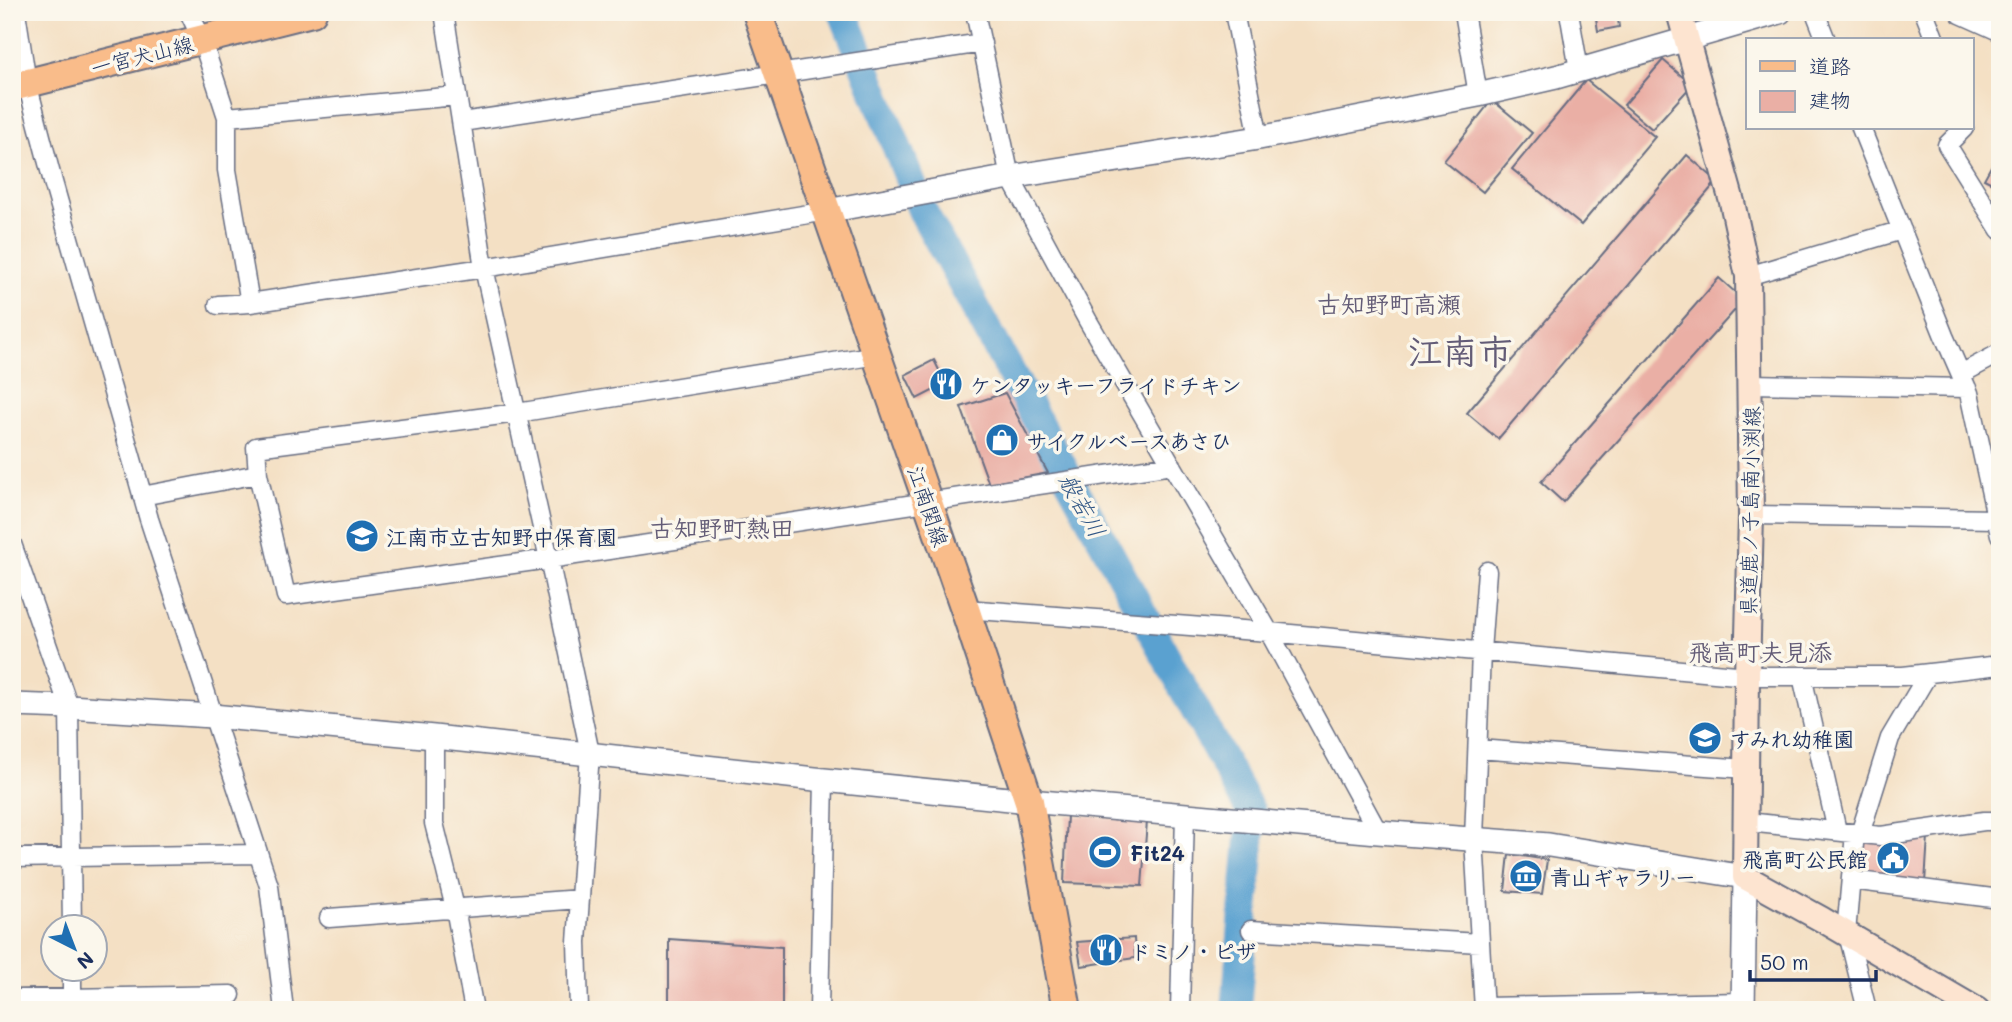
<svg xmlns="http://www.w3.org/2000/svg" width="2012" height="1022" viewBox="0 0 2012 1022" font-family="Mali,'Klee One',sans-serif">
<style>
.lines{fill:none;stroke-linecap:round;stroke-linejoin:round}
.river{stroke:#5aa1d0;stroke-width:30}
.building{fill:#eaafa5}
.minor-casing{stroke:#676d82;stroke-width:21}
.tertiary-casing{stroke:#676d82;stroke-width:26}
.secondary-casing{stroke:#676d82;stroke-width:28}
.primary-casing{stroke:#676d82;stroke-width:32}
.minor{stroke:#fff;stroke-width:18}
.tertiary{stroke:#fff;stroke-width:23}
.secondary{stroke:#fde4d0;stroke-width:24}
.primary{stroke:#f9bc8a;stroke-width:28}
.labels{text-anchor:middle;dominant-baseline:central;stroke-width:7;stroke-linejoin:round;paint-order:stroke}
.street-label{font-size:21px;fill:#1b2f5e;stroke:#fbf7ec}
.poi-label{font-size:21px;font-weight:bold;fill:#1b2f5e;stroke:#fbf7ec;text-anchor:start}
.water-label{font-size:23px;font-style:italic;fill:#315786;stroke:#fbf7ec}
.quarter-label{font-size:24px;font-weight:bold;fill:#635c77;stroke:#fbf7ec}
.town-label{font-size:35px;font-weight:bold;fill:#635c77;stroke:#fbf7ec}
</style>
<rect width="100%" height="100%" fill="#fbf7ec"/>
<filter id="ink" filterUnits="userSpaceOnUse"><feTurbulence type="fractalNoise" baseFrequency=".0143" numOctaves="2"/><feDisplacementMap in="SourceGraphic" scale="14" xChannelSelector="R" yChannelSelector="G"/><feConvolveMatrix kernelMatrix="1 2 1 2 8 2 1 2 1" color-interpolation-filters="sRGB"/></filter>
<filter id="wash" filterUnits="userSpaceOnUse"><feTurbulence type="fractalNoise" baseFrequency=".00686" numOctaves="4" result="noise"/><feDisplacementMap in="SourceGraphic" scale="28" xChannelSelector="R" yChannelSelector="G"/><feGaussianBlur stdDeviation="1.57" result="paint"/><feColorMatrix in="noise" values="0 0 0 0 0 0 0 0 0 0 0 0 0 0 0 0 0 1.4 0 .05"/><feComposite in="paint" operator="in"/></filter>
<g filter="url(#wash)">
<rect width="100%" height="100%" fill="#f4e0c4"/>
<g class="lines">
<path class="river" d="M843,12L922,210L1252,814L1236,1010"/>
</g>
<g id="blocks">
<path class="building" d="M1595,12H1617L1619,27L1598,31Z
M1663,60L1692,85L1652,129L1624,105Z
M1586,80L1655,137L1581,225L1512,169Z
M1492,100L1532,133L1483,192L1444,161Z
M2000,150V187L1984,179Z
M1687,155L1717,181L1498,439L1467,413Z
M1719,278L1744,300L1563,502L1541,482Z
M934,360L946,384L917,399L905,375Z
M1005,393L1048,473L989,484L961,407Z
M1067,815L1147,821L1142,886L1064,883Z
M1928,836L1925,883L1859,875L1861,840Z
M1509,854L1547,860L1542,894L1505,891Z
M1134,938L1135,958L1081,966L1077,942Z
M669,939L782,947V1010H669Z"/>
</g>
</g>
<g filter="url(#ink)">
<use href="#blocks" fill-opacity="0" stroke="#676d82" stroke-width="2"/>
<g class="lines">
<defs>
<path id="minor" d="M16,12L27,83L53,182L149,519L269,886L284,1010
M189,12L202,40L227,117
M444,12L484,268L549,559L590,753L577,942L579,1010
M975,12L1010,177L1088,321L1269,632L1378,832
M1234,12L1259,138
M1464,12L1478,95
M1569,12L1579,70
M1815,12L1826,40
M1924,12L1935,40
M462,122L982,43
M1861,128L1944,336L1969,393L2000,535
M1964,128L1947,145L2000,230
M1748,276L1902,230
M250,303L227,170V117L457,96
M218,305L250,303L484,268L827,211
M1961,374L2000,353
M1751,384L1967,388
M258,474L286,596L549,559L1172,465
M142,496L258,474L256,447L517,413L877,355
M1751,515L1996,519
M12,544L69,707L72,928
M965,609L1269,632L1747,676H1903L2000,665
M1802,676L1837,831
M434,737V823L455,908L474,1010
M1478,749L1746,769
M1747,822L1881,836L1984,821H2000
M1860,834L1890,738L1928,674
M12,858L258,854
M1851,880L2000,899
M329,918L580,899
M1251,930L1480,943
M1846,933L1855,833
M1848,934L1867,1010
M72,970V1010
M12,999L231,995
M1484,1007L1743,1002
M819,1010L824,780
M1180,1010L1185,814
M1484,1010L1474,839L1481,651L1487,571"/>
<path id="tertiary" d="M1962,12L2000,29
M827,211L1010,177L1259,138L1478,95L1556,77L1780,12
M12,705L69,707L212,716L434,737L824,780L1029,801L1378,832L1549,845L1745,877L1743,1010"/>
<path id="secondary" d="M1679,12L1732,202L1748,276L1751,515L1747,676L1745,877L1823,920L1977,1010"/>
<path id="primary" d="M757,12L965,609L1029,801L1067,1010
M12,87L312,12"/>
</defs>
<use href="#minor" class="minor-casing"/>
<use href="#tertiary" class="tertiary-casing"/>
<use href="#secondary" class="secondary-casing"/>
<use href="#primary" class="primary-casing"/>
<use href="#minor" class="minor"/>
<use href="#tertiary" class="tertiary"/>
<use href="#secondary" class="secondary"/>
<use href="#primary" class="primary"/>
</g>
</g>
<defs>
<symbol id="restaurant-disc" viewBox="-11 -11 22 22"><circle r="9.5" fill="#1f6fb2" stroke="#fbf7ec"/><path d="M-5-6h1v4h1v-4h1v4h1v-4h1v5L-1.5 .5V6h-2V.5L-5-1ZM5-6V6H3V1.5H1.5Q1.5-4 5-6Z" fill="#fff"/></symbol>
<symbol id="shop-disc" viewBox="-11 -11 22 22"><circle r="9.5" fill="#1f6fb2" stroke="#fbf7ec"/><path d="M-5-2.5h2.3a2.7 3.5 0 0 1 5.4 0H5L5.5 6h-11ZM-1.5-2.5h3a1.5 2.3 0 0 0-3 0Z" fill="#fff"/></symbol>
<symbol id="school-disc" viewBox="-11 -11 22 22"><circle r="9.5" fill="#1f6fb2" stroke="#fbf7ec"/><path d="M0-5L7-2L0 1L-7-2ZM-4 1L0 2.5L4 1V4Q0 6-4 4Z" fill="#fff"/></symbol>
<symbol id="stadium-disc" viewBox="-11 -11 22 22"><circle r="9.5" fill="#1f6fb2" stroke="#fbf7ec"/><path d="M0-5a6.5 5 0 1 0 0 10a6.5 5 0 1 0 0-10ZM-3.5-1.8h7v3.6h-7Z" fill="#fff"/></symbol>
<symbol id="civic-disc" viewBox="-11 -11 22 22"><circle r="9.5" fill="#1f6fb2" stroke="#fbf7ec"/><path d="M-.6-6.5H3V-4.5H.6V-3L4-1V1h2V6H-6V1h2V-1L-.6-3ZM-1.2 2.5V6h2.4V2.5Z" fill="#fff"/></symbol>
<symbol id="museum-disc" viewBox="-11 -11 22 22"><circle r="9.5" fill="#1f6fb2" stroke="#fbf7ec"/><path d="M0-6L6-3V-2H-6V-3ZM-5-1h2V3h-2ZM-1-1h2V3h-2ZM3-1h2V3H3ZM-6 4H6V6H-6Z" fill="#fff"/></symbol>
</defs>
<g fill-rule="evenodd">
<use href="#restaurant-disc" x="927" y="365" width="38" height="38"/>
<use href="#shop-disc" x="983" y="421" width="38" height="38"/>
<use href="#school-disc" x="343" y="517" width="38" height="38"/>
<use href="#school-disc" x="1686" y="719" width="38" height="38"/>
<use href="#stadium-disc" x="1086" y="833" width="38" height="38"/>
<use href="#civic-disc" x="1874" y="839" width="38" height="38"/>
<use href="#museum-disc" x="1507" y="857" width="38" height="38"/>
<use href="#restaurant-disc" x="1087" y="931" width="38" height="38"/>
</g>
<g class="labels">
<g class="street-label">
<text transform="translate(142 55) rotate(-14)">一宮犬山線</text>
<text transform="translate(929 506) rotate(71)">江南関線</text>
<text transform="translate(1749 511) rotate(-89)">県道鹿ノ子島南小渕線</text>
</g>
<g class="poi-label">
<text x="970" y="384">ケンタッキーフライドチキン</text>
<text x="1026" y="440">サイクルベースあさひ</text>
<text x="386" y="536">江南市立古知野中保育園</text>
<text x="1730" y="738">すみれ幼稚園</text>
<text x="1130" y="852">Fit24</text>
<text x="1868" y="858" text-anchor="end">飛高町公民館</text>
<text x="1550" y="876">青山ギャラリー</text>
<text x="1130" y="950">ドミノ・ピザ</text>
</g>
<g class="water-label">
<text transform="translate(1083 505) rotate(61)">般若川</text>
</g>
<g class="quarter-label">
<text x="1389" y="303">古知野町高瀬</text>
<text x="722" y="527">古知野町熱田</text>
<text x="1760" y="651">飛高町夫見添</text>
</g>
<g class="town-label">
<text x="1460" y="350">江南市</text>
</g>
</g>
<rect width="2012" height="1022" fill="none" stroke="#fbf7ec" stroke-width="42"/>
<rect x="1746" y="38" width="228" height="91" fill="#fbf7ec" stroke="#a1a7b3" stroke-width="2"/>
<rect x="1760" y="61" width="35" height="10" fill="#f9bc8a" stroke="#a1a7b3" stroke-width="2"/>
<text x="1809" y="74" font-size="21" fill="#1b2f5e">道路</text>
<rect x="1760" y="91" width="35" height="21" fill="#eaafa5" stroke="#a1a7b3" stroke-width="2"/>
<text x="1809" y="108" font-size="21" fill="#1b2f5e">建物</text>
<g transform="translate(74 948) rotate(138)"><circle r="33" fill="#fbf7ec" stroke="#a1a7b3" stroke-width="2"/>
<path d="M0-5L12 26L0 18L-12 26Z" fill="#1f6fb2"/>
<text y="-10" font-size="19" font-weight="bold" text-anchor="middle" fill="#1b2f5e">N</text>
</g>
<path d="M1750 970v10h126v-10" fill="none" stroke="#1b2f5e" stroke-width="3.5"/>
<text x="1760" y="970" font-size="21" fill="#1b2f5e" stroke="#fbf7ec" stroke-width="5" paint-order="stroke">50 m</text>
</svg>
